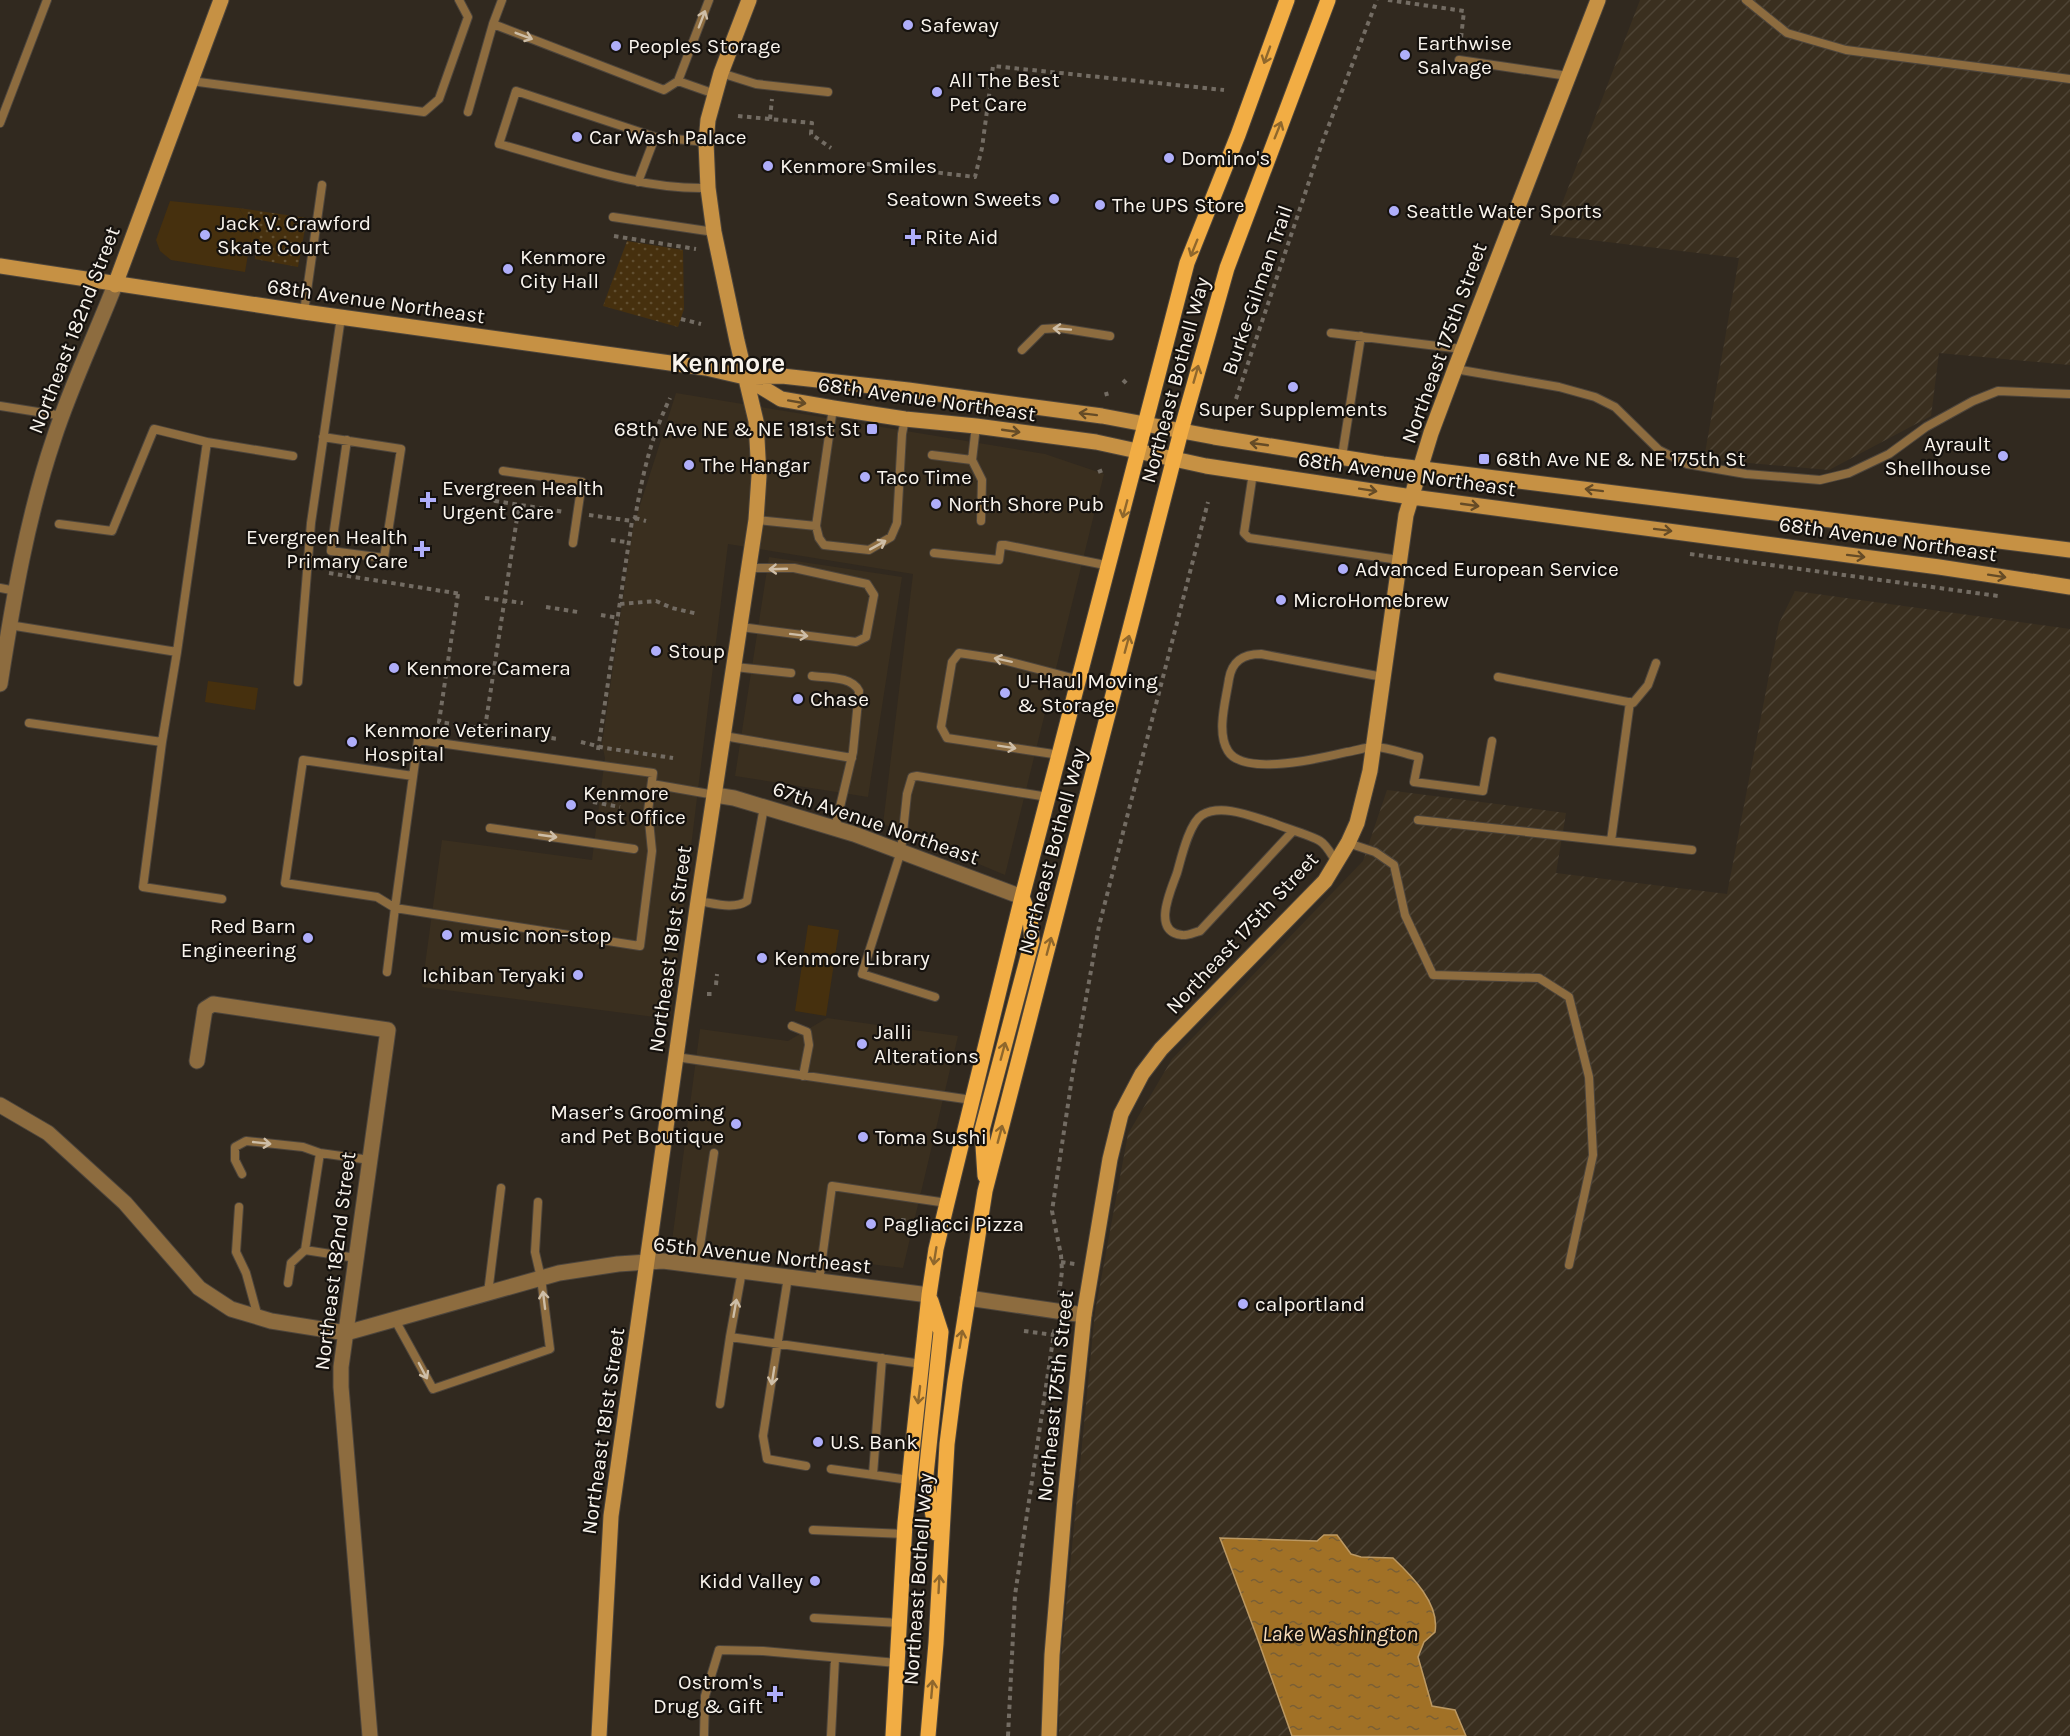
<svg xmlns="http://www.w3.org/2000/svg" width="2070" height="1736" viewBox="0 0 2070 1736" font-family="Karla,sans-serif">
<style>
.built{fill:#3a2f1f}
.industrial{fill:url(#industrial-furrows)}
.grass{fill:url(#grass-dots)}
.green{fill:#46300e}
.water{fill:url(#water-ripples);stroke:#bb9862;stroke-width:1.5}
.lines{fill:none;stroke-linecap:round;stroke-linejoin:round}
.lane-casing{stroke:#4d453c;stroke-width:10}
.street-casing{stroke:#4d453c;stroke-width:17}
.secondary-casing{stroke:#4d453c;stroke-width:17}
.primary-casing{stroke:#4d453c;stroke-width:17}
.path{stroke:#736c63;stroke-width:4;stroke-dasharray:4.5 4.5;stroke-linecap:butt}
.lane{stroke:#8d6c3f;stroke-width:8}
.street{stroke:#8d6c3f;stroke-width:15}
.secondary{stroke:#c69144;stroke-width:15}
.primary{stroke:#f2ad44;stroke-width:15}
.oneway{stroke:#cebea7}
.oneway2{stroke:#8f672c}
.oneway3{stroke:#654b26}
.poi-dot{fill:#afaefa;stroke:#16120e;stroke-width:2}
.labels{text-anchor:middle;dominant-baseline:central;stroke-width:4.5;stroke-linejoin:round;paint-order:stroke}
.poi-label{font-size:21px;fill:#f9f4ed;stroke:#16120e;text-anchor:start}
.street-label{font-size:21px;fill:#f9f4ed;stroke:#16120e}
.water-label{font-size:22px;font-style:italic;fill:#f6dbb8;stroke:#16120e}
.district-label{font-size:27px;font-weight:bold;fill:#f9f4ed;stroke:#16120e}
</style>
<defs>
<pattern id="industrial-furrows" width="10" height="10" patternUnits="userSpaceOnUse" patternTransform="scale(1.5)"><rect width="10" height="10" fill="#3a2f1f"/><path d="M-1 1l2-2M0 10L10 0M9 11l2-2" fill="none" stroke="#4e4435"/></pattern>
<pattern id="grass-dots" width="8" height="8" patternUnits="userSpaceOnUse" patternTransform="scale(1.5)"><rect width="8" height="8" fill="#46300e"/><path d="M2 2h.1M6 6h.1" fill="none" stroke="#614f31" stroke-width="1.8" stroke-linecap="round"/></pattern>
<pattern id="water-ripples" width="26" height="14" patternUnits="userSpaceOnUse" patternTransform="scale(1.5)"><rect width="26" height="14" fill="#a17126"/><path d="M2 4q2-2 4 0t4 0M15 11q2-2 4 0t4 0" fill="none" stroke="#7a5f35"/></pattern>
</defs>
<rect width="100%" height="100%" fill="#31291f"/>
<path class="built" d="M676,393L1045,454L1104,474L1005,875L883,824L913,574L728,544L670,1019L422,987L442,840L592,860L605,758L602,744L633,527Z
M769,557L902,577L868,797L735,776Z
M827,1018L958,1036L903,1268L672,1241L700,1029L788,1041Z"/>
<path class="industrial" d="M1640,0H2070V365L1939,353L1931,416L1829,470L1704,459L1739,258L1550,235Z
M1795,591L2070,629V1736H1466L1455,1710L1432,1707L1418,1657L1424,1642L1435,1632L1393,1558L1361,1557L1351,1554L1337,1535L1317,1541L1221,1538L1292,1736H1059L1060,1670L1095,1312L1128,1134L1172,1059L1363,861L1387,790L1566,813L1556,873L1727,894L1779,623Z"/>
<path class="grass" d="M239,208L307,218L298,267L255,259L256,244L250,243L252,231Z
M627,241L683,250L684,309L678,327L603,306Z"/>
<path class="green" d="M170,201L239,208L252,231L245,272L171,260L160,251L156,240Z
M208,681L258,688L255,710L205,702Z
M808,925L839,930L826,1016L795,1011Z"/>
<path class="water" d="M1324,1535H1337L1351,1554L1361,1557L1393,1558C1412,1576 1440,1604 1435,1632L1424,1642L1418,1657L1432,1706L1455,1710L1466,1736H1292L1257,1637L1220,1538L1317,1541Z"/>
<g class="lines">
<defs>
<path id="lane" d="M502,0L493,24L664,90L678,81L709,0
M1746,0L1787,33L1846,50L2070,79
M1459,60L1568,76
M721,73L756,84L828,92
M191,81L424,112L439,99L468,17L459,0
M678,81L715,94
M468,112L493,24
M0,123L47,0
M706,142L655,137L516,91L499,144C566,162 638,190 708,188
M638,182L655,137
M613,217L714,232
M304,312L322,185
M1331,333L1462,349
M1022,350L1043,329L1060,328L1110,336
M1455,369L1559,387L1595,397L1615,407L1659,450L1687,464L1746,474L1820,480L1849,473L1889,454L1926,427L1973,401L1998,391L2070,394
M0,406L63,416
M833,408L816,526L819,538L824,545L869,550L891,537L897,523L902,434L905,419
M976,426L972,460L982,480L981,521
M323,437L401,449L384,558L331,551L347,440
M932,455L972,460
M1342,456L1361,336
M503,471L582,482L573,543
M1253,473L1244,533L1249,538L1399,560
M756,520L816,526
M59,524L112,531L154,429L207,442
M934,553L999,560L1001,545H1005L1110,566
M0,588L16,591
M9,625L177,652L207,442L293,456
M741,627L856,642L866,637L874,595L867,584L794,568H750
M735,667L791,673
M812,676C827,678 852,676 859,691L853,752L835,828
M1383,677L1261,654C1243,654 1232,661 1229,679C1226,700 1216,732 1228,751C1244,777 1322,758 1347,752C1355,751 1366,747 1374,747C1388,747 1405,754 1419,757L1414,782L1483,791L1492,741
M1498,677L1633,703L1648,685L1656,663
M298,682L311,523L341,317
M29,723L162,742L177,652
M724,736L852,758
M418,740L653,773L648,811L652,851L640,946L395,908Z
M162,742L143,887L222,899
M1060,755L947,738L941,727L952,662L959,653L999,659L1080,680
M652,784L715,795
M1418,820L1692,850
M490,828L634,849
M1293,831L1200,931C1195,932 1187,936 1182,935C1151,932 1171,890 1177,873C1181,859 1189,823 1202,815C1222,803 1253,817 1273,823C1285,828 1310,835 1320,841C1327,845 1332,856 1337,863
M1611,841L1630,702
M1348,843L1375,852L1394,865L1405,915L1433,975L1539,978L1569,997L1589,1077L1593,1155L1569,1265
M698,901C713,903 734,910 747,901L764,807
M387,972L395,908L377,897L285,883L303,760L413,776
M935,997L862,974L901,851L907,794L912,777L917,776L1048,797
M792,1026L807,1032L809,1045L803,1076
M676,1057L972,1100
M320,1153L370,1160
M242,1174L235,1160V1147L246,1141L303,1147L320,1153L305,1250
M239,1207L236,1252L246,1273L258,1317
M697,1266L714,1153
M742,1271L730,1337L922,1364
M788,1277L763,1436L767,1459L806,1466
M819,1281L832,1186L947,1203
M288,1283L291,1263L305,1250L356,1258
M488,1293L501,1188
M395,1320L433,1389L550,1349L541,1278L535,1252L538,1202
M720,1404L730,1337
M831,1469L909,1480
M873,1474L882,1358
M813,1530L905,1534
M814,1618L899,1623
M704,1736L705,1696L719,1650L763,1651L897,1663
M831,1736L835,1658"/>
<path id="street" d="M0,684C13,601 27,518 54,438C71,386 95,336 115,285
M715,795L734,798L854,834L1022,897
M197,1061L205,1009L213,1004L388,1030L341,1367V1387L370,1736
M0,1105L48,1133L125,1203L199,1288L231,1309L271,1321L346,1333L559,1273L618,1264L663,1261L929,1295
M968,1298L1084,1315"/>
<path id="secondary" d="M0,266L304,312L706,368L745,377L782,376L908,390L1102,416L1214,437L1383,464L2070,550
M115,285L221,0
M745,377L781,399L833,408L905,419L976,426L1096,442L1206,466L1412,497L1939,567L2070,587
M599,1736L611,1516L698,901L756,520L759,476L756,421L737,341L714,232L708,188L706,142L708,120L721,73L749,0
M1049,1736L1052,1655L1065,1499L1084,1315L1110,1159L1121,1114L1142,1074L1161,1049L1325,881L1348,843L1357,823L1370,771L1406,515L1431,433L1455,369L1598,0"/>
<path id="primary" d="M985,1176L982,1130L1032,941L1030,918L1022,897
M931,1301L941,1332L926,1475L936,1533
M893,1736L905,1523L912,1452L929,1295L936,1249L947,1203L1022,897L1187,263L1238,135L1287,0
M928,1736L936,1643L947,1444L955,1381L985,1191L1181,431L1227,268L1328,0"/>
</defs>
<use href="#lane" class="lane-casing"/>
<use href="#street" class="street-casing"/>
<use href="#secondary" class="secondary-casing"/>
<use href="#primary" class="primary-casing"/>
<path class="path" d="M1388,0L1464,11L1460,47
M738,116L812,123L811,134L831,148
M770,119L772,99
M858,163L975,177L982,148L993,66L1224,90
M614,236L696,249
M681,319L701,324
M1123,380L1127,384
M1106,392L1107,396
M1236,399L1322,143L1377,0
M1222,409L1226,407
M1098,472L1103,470
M490,493L495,501L565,512
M589,515L632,521
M635,518L646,521
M611,540L626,542
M1690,554L1998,596
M329,573L461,594
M458,594L439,722L558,739
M485,598L523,603
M620,604L656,601L672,608L698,614
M546,607L578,612
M601,615L619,618
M485,728L519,505
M581,742L605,748L673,758
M598,750L632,521L635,518C643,473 650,440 670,398
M593,802L620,807
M716,985L717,974
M707,994H714
M901,1220L918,1222
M1061,1262L1075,1264
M1059,1295L1062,1271L1061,1255L1052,1211L1073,1071L1099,926L1208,502
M1024,1331L1054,1335
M1054,1341L1066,1330
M1008,1736L1015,1595L1055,1326"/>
<use href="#lane" class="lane"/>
<use href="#street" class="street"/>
<use href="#secondary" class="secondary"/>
<use href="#primary" class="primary"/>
</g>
<defs><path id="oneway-shaft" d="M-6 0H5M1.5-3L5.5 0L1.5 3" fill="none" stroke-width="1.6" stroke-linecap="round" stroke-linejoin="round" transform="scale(1.5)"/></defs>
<g class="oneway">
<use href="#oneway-shaft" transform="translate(702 19) rotate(-69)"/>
<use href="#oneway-shaft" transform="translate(524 36) rotate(21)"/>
<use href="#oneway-shaft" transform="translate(1062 329) rotate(-176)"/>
<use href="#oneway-shaft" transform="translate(878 545) rotate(-29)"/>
<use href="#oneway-shaft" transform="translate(778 569) rotate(178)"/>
<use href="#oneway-shaft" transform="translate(799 635) rotate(7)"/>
<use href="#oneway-shaft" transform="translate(1003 660) rotate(-168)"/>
<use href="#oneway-shaft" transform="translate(1007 747) rotate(9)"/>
<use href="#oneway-shaft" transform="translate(548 836) rotate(8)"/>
<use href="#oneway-shaft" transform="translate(262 1143) rotate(6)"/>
<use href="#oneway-shaft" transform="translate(544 1300) rotate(-97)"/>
<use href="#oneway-shaft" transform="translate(735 1308) rotate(-80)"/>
<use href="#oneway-shaft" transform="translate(423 1371) rotate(62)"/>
<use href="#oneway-shaft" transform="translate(773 1376) rotate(99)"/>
</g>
<g class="oneway2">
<use href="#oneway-shaft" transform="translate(1267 55) rotate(110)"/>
<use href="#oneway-shaft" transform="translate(1278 130) rotate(-68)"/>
<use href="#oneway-shaft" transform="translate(1194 248) rotate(112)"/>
<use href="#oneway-shaft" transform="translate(1196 374) rotate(-74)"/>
<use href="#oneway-shaft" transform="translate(1125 509) rotate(105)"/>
<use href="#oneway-shaft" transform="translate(1127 644) rotate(-75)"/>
<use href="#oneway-shaft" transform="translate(1049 946) rotate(-75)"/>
<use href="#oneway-shaft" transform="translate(1003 1051) rotate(-75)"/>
<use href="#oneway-shaft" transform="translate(1000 1134) rotate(-75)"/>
<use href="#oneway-shaft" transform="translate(935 1256) rotate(99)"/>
<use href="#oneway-shaft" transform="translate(961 1339) rotate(-81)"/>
<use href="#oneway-shaft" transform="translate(919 1395) rotate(97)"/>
<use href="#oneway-shaft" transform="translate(939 1584) rotate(-87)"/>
<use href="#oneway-shaft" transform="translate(932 1689) rotate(-85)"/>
</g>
<g class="oneway3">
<use href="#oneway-shaft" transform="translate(797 402) rotate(10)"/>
<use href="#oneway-shaft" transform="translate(1088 414) rotate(-173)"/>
<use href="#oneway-shaft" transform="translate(1011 431) rotate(8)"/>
<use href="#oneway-shaft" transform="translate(1259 444) rotate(-172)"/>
<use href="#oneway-shaft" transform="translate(1368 490) rotate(9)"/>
<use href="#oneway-shaft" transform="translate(1594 490) rotate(-173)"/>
<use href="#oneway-shaft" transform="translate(1470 505) rotate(8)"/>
<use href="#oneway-shaft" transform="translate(1663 530) rotate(7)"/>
<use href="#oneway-shaft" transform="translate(1856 556) rotate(7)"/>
<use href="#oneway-shaft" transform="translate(1997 576) rotate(9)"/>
</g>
<g class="poi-dot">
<circle cx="908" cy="25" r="6"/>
<circle cx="616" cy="46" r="6"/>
<circle cx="1405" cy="55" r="6"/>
<circle cx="937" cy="92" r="6"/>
<circle cx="577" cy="137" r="6"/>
<circle cx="1169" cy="158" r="6"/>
<circle cx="768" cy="166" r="6"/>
<circle cx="1054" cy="199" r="6"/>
<circle cx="1100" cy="205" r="6"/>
<circle cx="1394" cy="211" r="6"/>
<circle cx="205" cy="235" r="6"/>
<path d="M910 228h6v6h6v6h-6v6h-6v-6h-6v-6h6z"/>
<circle cx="508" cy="269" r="6"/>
<circle cx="1293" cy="387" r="6"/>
<rect x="866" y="423" width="12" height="12" rx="3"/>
<circle cx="2003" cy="456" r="6"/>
<rect x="1478" y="453" width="12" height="12" rx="3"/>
<circle cx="689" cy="465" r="6"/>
<circle cx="865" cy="477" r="6"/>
<path d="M425 491h6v6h6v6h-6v6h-6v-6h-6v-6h6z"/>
<circle cx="936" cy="504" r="6"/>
<path d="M419 540h6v6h6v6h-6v6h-6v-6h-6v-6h6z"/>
<circle cx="1343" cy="569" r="6"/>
<circle cx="1281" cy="600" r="6"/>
<circle cx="656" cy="651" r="6"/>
<circle cx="394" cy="668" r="6"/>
<circle cx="1005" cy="693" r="6"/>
<circle cx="798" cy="699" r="6"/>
<circle cx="352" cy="742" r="6"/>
<circle cx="571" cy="805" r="6"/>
<circle cx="447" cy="935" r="6"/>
<circle cx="308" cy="938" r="6"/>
<circle cx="762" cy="958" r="6"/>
<circle cx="578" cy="975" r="6"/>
<circle cx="862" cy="1044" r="6"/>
<circle cx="736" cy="1124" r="6"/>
<circle cx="863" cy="1137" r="6"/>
<circle cx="871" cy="1224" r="6"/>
<circle cx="1243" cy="1304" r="6"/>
<circle cx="818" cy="1442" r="6"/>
<circle cx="815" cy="1581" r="6"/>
<path d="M772 1685h6v6h6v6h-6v6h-6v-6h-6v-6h6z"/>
</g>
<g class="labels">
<g class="poi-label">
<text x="920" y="25">Safeway</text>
<text x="1417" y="43">Earthwise<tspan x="1417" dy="24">Salvage</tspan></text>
<text x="628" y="46">Peoples Storage</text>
<text x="949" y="80">All The Best<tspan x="949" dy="24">Pet Care</tspan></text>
<text x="589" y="137">Car Wash Palace</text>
<text x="1181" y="158">Domino's</text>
<text x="780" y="166">Kenmore Smiles</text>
<text x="1042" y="199" text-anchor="end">Seatown Sweets</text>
<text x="1112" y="205">The UPS Store</text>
<text x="1406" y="211">Seattle Water Sports</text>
<text x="217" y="223">Jack V. Crawford<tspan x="217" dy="24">Skate Court</tspan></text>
<text x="925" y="237">Rite Aid</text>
<text x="520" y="257">Kenmore<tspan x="520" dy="24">City Hall</tspan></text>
<text x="1293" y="409" text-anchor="middle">Super Supplements</text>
<text x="860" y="429" text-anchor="end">68th Ave NE &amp; NE 181st St</text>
<text x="1991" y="444" text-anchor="end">Ayrault<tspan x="1991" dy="24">Shellhouse</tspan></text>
<text x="1496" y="459">68th Ave NE &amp; NE 175th St</text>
<text x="701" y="465">The Hangar</text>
<text x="877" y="477">Taco Time</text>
<text x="442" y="488">Evergreen Health<tspan x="442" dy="24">Urgent Care</tspan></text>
<text x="948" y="504">North Shore Pub</text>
<text x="408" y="537" text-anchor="end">Evergreen Health<tspan x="408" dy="24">Primary Care</tspan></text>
<text x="1355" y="569">Advanced European Service</text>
<text x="1293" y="600">MicroHomebrew</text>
<text x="668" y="651">Stoup</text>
<text x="406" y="668">Kenmore Camera</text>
<text x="1017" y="681">U-Haul Moving<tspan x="1017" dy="24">&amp; Storage</tspan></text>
<text x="810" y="699">Chase</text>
<text x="364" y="730">Kenmore Veterinary<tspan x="364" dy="24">Hospital</tspan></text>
<text x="583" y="793">Kenmore<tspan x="583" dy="24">Post Office</tspan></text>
<text x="296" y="926" text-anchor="end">Red Barn<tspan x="296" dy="24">Engineering</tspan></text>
<text x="459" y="935">music non-stop</text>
<text x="774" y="958">Kenmore Library</text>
<text x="566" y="975" text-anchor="end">Ichiban Teryaki</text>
<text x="874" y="1032">Jalli<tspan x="874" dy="24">Alterations</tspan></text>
<text x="724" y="1112" text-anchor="end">Maser’s Grooming<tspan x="724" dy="24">and Pet Boutique</tspan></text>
<text x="875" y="1137">Toma Sushi</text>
<text x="883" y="1224">Pagliacci Pizza</text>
<text x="1255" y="1304">calportland</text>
<text x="830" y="1442">U.S. Bank</text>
<text x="803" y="1581" text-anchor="end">Kidd Valley</text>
<text x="763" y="1682" text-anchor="end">Ostrom's<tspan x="763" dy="24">Drug &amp; Gift</tspan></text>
</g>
<g class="street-label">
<text transform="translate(1257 290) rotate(-71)">Burke-Gilman Trail</text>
<text transform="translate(376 301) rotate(8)">68th Avenue Northeast</text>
<text transform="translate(74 330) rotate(-69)">Northeast 182nd Street</text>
<text transform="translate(1444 343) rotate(-70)">Northeast 175th Street</text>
<text transform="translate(1175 380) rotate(-75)">Northeast Bothell Way</text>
<text transform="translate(927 399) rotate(8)">68th Avenue Northeast</text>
<text transform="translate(1407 474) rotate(8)">68th Avenue Northeast</text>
<text transform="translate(1888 539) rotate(8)">68th Avenue Northeast</text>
<text transform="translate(876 823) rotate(19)">67th Avenue Northeast</text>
<text transform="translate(1052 851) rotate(-75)">Northeast Bothell Way</text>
<text transform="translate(1242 933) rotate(-47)">Northeast 175th Street</text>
<text transform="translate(670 949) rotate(-82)">Northeast 181st Street</text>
<text transform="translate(762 1255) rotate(6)">65th Avenue Northeast</text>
<text transform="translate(335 1261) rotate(-83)">Northeast 182nd Street</text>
<text transform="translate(1055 1396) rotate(-84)">Northeast 175th Street</text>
<text transform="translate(603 1431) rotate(-82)">Northeast 181st Street</text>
<text transform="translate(918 1579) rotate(-86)">Northeast Bothell Way</text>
</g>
<g class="water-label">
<text x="1340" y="1634">Lake Washington</text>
</g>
<g class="district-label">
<text x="728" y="363">Kenmore</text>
</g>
</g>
</svg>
